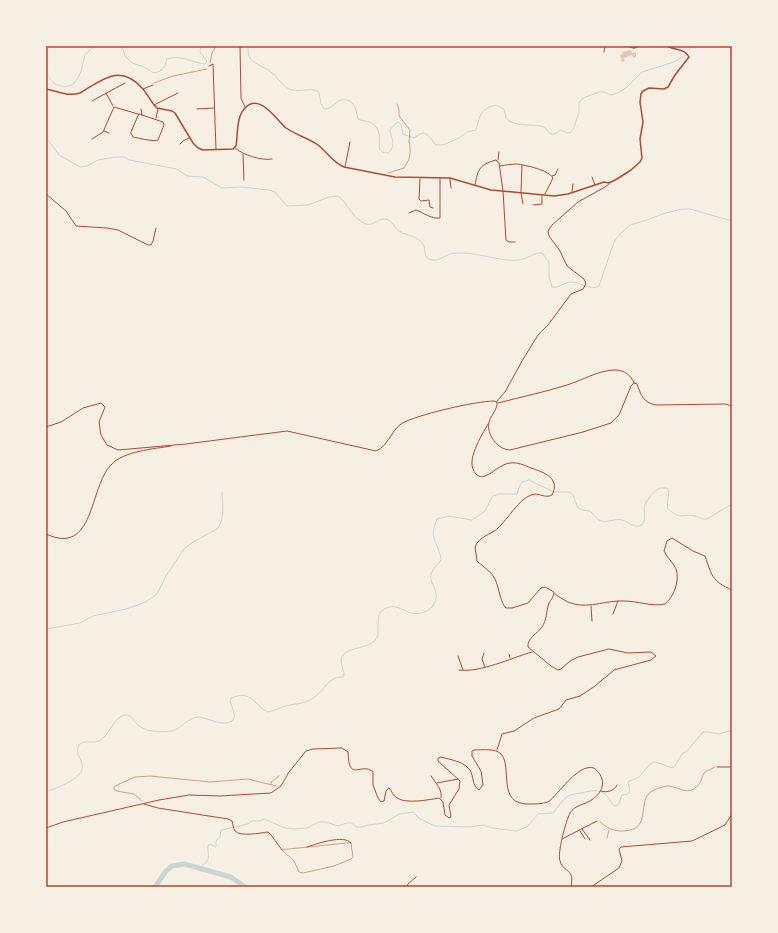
<svg xmlns="http://www.w3.org/2000/svg" width="778" height="933" viewBox="0 0 778 933" font-family="'Nunito Sans',sans-serif">
<style>
.lines{fill:none;stroke-linecap:round;stroke-linejoin:round}
.stream{stroke:#c9d6d2;stroke-width:1}
.river{stroke:#c9d6d2;stroke-width:5}
.building{fill:#e6c5b7}
.path{stroke:#b5482f;stroke-width:0.5}
.service{stroke:#b5482f;stroke-width:0.5}
.minor{stroke:#b5482f;stroke-width:1}
.tertiary{stroke:#b5482f;stroke-width:1.5}
.neatline{fill:none;stroke:#b5482f;stroke-width:1.5}
</style>
<rect width="100%" height="100%" fill="#f6efe4"/>
<g class="lines">
<path class="stream" d="M122,46L125,56L132,63L144,67L154,73C163,71 165,67 167,59C180,54 193,63 205,64L207,61L200,52L201,46
M248,46C248,50 248,55 250,58C255,65 265,67 271,72C279,77 281,87 292,90C301,92 312,87 319,92L321,104L324,109C334,110 336,97 347,100C356,103 356,111 358,119C363,122 371,120 375,126C386,137 371,153 388,153C397,146 391,139 390,130L394,125L398,122L401,124L403,134L414,138C416,137 418,135 420,134C427,130 432,141 436,145H443L459,138L467,132L476,130C480,117 479,109 496,105L504,109L506,118C514,127 529,124 540,126C548,127 547,134 553,134C556,134 559,131 561,130L567,133H570C576,127 575,120 579,114V103L583,98L599,92H605L611,95L618,93L627,87L642,72L674,62L686,55
M689,50L693,46
M46,74C50,77 51,81 55,84C56,85 59,85 61,86C79,90 82,67 85,55L94,46
M46,137L59,155L80,167L87,166L98,160L115,157H124L129,160L177,169L187,176L203,177L222,188L242,187L269,190L275,192L287,206H290L308,205L329,197L338,196C349,204 352,219 366,224C373,226 376,220 383,219C392,218 393,227 399,231C403,234 411,235 416,238C419,240 423,243 424,246C426,253 423,258 432,260C439,261 444,256 450,254C453,253 458,253 462,253C481,253 500,262 519,260C528,259 534,252 542,253L549,262V277L552,287C559,289 563,282 571,282C580,282 590,291 599,286L614,242L619,235L630,225L647,220L665,213L682,209H690L732,221
M46,629L80,623L93,616L126,609L146,602L157,594L166,576L184,549L193,542L217,529C226,518 222,505 222,492
M46,792C55,789 77,780 81,772C83,769 82,766 82,763C80,756 75,753 79,745C85,739 92,744 99,741C109,736 112,721 122,716C131,712 133,721 139,726C141,727 145,729 147,730C154,732 164,732 172,731C182,729 187,717 199,717C208,718 223,727 232,721C239,715 228,705 231,698C252,689 253,705 268,712C275,711 280,707 286,706C297,703 307,704 316,696C326,688 329,676 343,677L344,675C344,670 341,665 341,660C343,646 369,650 376,639C382,631 372,615 386,608C401,602 408,619 424,612C427,611 430,609 432,607C443,593 429,585 431,575C432,568 438,565 441,560C439,542 428,540 437,519L449,516L472,520L485,511L491,499L493,496L499,494H517L520,485L522,482L529,480L554,492H569L573,495L578,508L583,510L590,511C593,513 595,518 599,520C606,524 614,518 622,520C629,522 635,530 643,524C646,518 644,514 644,508C645,501 654,491 660,488H667C672,494 665,501 668,509C683,521 680,513 695,516C699,517 702,520 707,519L732,504
M236,827L248,824L252,821H260L264,819L285,828L293,829L307,828L319,822H326L338,826L347,823H351L357,827H362L368,825L384,823L399,814L413,812L420,819L435,826L469,827L483,825L492,828L517,831L528,826L538,814L553,813C558,807 562,800 568,796C572,794 577,794 581,793C598,789 604,789 613,805L616,806L619,804L622,795L628,794L630,791L628,782L639,777L650,764L654,762L659,763L672,768L675,766L682,754L687,751L703,732H708L719,734L732,730
M202,868L203,865C212,859 207,853 208,845L210,844L216,847V841L220,837L221,830L235,827"/>
<path class="river" d="M155,887L166,871L172,866L184,864L231,877L245,887"/>
</g>
<path class="building" d="M630,50L633,53L636,52V57L633,58L632,55L624,58L625,61L622,62L620,55L623,54L622,52Z"/>
<g class="lines">
<path class="path" d="M210,63L212,53L216,46
M154,83L173,76L207,69
M388,173L404,168L409,159L410,154V146L409,142L410,130L399,116V109L397,104
M271,784V782L279,776
M142,801L134,794L116,791L114,789L115,786L135,777L150,776L210,782L248,779L276,786
M600,822C607,828 613,831 622,831C655,831 634,799 654,790C658,788 665,786 669,786C681,788 690,797 700,783C702,779 702,775 705,772L715,767
M607,838L609,830"/>
<path class="service" d="M351,843L353,857L351,859L334,866L303,873L299,872L294,861L282,850Z"/>
<path class="minor" d="M240,46L241,98L245,107
M604,52L605,46
M209,66L213,64L216,149
M143,89L153,85
M106,93L113,106
M92,101L125,83
M154,105L178,93
M141,109L142,115
M197,109L214,108
M139,114L163,122L164,125L158,140C154,142 138,138 133,137L131,133Z
M156,118L158,109
M104,131L109,133
M92,139L103,132L114,107L138,114
M180,144L183,141L189,138
M235,148C243,155 262,161 272,159
M243,154L244,180
M498,160L499,152
M522,165L521,193L523,204
M500,166C506,165 511,164 517,164C525,165 549,170 553,178L545,194
M345,167L350,142
M552,176L555,175L558,169
M592,177L595,185
M420,179L419,199L421,201L429,200L430,207L433,208
M450,179L451,188
M475,185C478,169 479,165 496,160L499,163L503,191L506,240L509,242H515
M572,192L573,184
M46,194L66,211L76,226L107,228L118,230L148,245H151L153,241L156,228
M533,205L542,204V196
M409,213L416,210C424,213 431,219 440,218V178
M497,401L505,392L522,361L538,335L548,325L571,294L583,289L586,284L584,279L567,266L560,251L549,236L548,231L552,225L578,202L605,187L609,184
M498,403C521,397 545,392 567,385C583,380 599,370 615,370C624,370 631,375 634,383
M488,424C482,435 464,462 476,474C479,477 481,477 485,476C493,473 501,464 510,463C517,462 524,465 531,468C543,472 561,478 552,495C545,499 539,492 531,495C518,500 509,518 498,528C491,535 479,536 475,547L477,561C483,567 491,571 495,579C499,587 500,602 506,608H512L528,603L541,588L545,587L554,592C554,597 551,599 549,603C546,611 547,620 542,627C537,634 527,638 528,647L551,666L558,670L561,669L570,661L578,657L609,649L628,653L651,652L656,656L651,660L614,670L595,686L580,696L566,700L559,709L534,718L514,731L502,734L497,750
M46,427L61,422L83,408L101,403L105,407L99,422L101,435L107,445L118,450L186,444L287,431L376,451C388,446 391,431 401,424C415,415 476,401 494,401L497,402C498,409 491,415 489,422C486,434 498,450 510,450L583,432L611,423L619,415L631,386L634,383L637,384C641,395 643,402 655,405L725,404L732,406
M46,528V534
M46,534C95,557 89,487 111,465C123,451 154,449 171,446
M555,594C559,597 564,600 568,602C586,610 606,600 624,601C638,601 652,607 665,604C674,597 680,580 676,569C673,562 667,558 664,551L667,541L672,538L693,551L705,556C712,575 711,581 732,590
M591,606L592,621
M613,614L618,601
M484,653L482,659L485,667
M509,654L510,658
M458,656L463,670
M459,670C480,673 511,658 532,652
M717,767H732
M431,776C435,782 443,790 441,798
M437,783L458,779
M601,791C607,793 614,791 617,785
M144,804L158,808L228,819L232,821C233,824 233,828 235,831C240,837 260,833 268,832L271,835L282,850
M46,828L63,822L159,800L189,795L220,796L271,793L281,786L289,772L306,751L313,749L342,748L348,752C349,784 361,761 373,772V785L378,798L381,802L384,801L386,791L389,788C392,791 393,796 397,798C406,804 428,800 439,798L443,802L445,815L449,818L451,817L449,805L459,789L460,781L438,761V758L441,757C451,760 463,761 470,770C474,777 472,786 479,790L483,785L481,771L472,756V751L474,750C482,750 495,748 501,754C513,767 496,805 529,804C536,804 542,804 548,802C559,794 578,763 594,768C608,779 604,794 588,802C582,805 574,806 570,813C566,821 557,853 560,861C564,874 575,867 571,887
M582,829L590,840
M580,831L585,839
M562,839L597,821
M307,847C316,844 344,834 351,843
M407,887L408,884L416,877
M591,887L619,868L622,861L619,849L621,847L692,841L725,825L732,814"/>
<path class="tertiary" d="M628,46L634,48L639,46
M46,89C58,91 67,97 80,93C102,80 120,63 142,88C148,94 151,103 157,108L172,111L175,113L193,143L198,148L203,150L233,149L236,146C238,135 236,117 245,108C260,92 277,121 286,128C296,135 308,138 318,145C327,152 333,163 344,167L395,177L450,178L491,190L554,196L568,194L604,182L609,183L617,179L631,170L640,162L642,158L640,139L643,122L640,102L641,94L643,91L649,88L664,89L668,87L675,75L689,57C686,49 674,50 667,46"/>
</g>
<rect width="778" height="933" fill="none" stroke="#f6efe4" stroke-width="94"/>
<rect x="47" y="47" width="684" height="839" class="neatline"/>
</svg>
